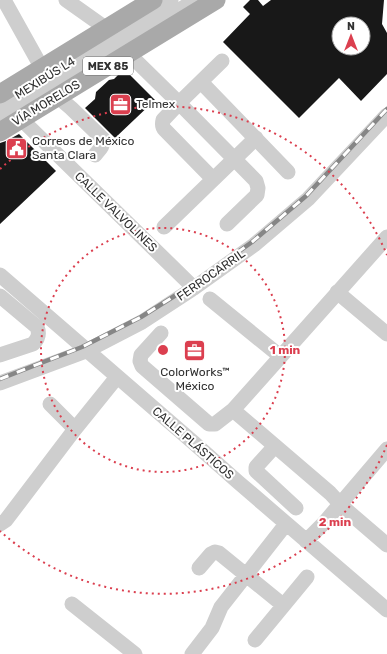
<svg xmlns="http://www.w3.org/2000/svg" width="387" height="654" viewBox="0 0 387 654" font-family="Rubik,sans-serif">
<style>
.building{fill:#181818;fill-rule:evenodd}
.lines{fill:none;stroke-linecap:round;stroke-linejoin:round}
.minor{stroke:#cecece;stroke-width:15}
.major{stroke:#a9a9a9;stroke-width:19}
.rail-casing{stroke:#868686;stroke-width:4.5}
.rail{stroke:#fff;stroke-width:3;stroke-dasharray:9;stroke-linecap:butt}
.ring{fill:none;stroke:#db3f4f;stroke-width:2;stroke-dasharray:2 4}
.labels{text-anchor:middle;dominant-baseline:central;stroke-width:4;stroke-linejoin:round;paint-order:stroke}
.shield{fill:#fff;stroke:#6f6f6f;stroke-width:1}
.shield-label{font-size:11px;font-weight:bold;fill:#313131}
.street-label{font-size:12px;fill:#313131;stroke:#fff}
.poi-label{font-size:12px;fill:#313131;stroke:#fff;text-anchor:start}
.centre{fill:#db3f4f;stroke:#fff;stroke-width:2}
.ring-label{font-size:12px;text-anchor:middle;font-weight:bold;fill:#db3f4f;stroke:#fff;stroke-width:4;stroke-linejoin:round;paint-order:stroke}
</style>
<rect width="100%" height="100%" fill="#fff"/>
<path class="building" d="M250,0H258L263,6L271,0H384L382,24L387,33V74L361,101L339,78L299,118L223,42L250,14L243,7ZM339,24H363V48H339Z
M124,69L155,100L115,138L85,108L95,99L96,92L109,80L114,79Z
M19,134L56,171L0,224V143L6,141Z"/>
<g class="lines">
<path class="minor" d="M4,0L58,97L71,108L103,139C104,146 99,150 95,155
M66,0L107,29
M129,54L179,103L256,181L258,188L257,195L227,224
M201,82L288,172
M0,106L171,0
M21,119L194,288
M0,120L43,92L196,0
M213,179L165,130C162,127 162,124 163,120L179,103L222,61
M164,227L256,138
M0,275L194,443L238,482L387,610
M337,292L387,334
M0,296L37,327C40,334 38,339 33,344L0,355
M210,299L280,356
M161,333L141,355L140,361L142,366L209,424H215L233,410L387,237
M0,383L86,351L142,322L194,288L254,245L308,199L387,115
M50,404L75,429
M233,410L330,493L344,508L387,545
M275,446L256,467V471L296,508
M0,524L6,520L75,429L117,377
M306,541L324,523L387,449
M199,568L211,554L215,552L219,553L283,605
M72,604L135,654
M255,640L307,577
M192,654L212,628L221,607L286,524"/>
<path class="major" d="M0,94L153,0
M0,132L216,0"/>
<defs>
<path id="rail" d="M0,379L82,347L141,317L192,285L252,242L306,196L387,109"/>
</defs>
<use href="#rail" class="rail-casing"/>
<use href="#rail" class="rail"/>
</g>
<g class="ring">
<circle cx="163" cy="350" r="122"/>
<path d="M387 445A243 243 0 0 1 0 531M0 169A243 243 0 0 1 387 255"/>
</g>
<defs>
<symbol id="office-square" viewBox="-11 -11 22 22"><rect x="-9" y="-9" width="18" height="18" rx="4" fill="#db3f4f" stroke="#fff"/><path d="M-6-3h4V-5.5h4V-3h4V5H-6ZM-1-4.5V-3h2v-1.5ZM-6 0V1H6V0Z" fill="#fff"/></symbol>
<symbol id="civic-square" viewBox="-11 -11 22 22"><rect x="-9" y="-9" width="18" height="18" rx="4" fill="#db3f4f" stroke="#fff"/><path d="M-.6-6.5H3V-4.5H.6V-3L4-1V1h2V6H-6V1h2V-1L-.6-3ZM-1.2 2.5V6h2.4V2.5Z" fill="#fff"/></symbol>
</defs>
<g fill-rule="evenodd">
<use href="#office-square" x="108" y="92" width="25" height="25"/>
<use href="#civic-square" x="4" y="136" width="25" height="25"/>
<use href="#office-square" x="182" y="338" width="25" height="25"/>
</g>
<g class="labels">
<rect class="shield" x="83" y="57" width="50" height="18" rx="3"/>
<g class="shield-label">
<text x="108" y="66">MEX 85</text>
</g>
<g class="street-label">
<text transform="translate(45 78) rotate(-32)">MEXIBÚS L4</text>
<text transform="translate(46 103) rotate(-31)">VÍA MORELOS</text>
<text transform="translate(116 212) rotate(44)">CALLE VALVOLINES</text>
<text transform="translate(211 275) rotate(-35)">FERROCARRIL</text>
<text transform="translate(193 443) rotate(41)">CALLE PLÁSTICOS</text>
</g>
<g class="poi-label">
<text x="136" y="104">Telmex</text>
<text x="32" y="141">Correos de México<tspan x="32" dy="14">Santa Clara</tspan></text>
<text x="195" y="372" text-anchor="middle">ColorWorks™<tspan x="195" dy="14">México</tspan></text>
</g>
</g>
<circle cx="163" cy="350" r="6" class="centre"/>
<g class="ring-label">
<text x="285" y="354">1 min</text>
<text x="335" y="526">2 min</text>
</g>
<g transform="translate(351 36)"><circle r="19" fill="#ffffff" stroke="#adadad"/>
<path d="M0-3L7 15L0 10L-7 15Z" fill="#db3f4f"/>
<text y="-6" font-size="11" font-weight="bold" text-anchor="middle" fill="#313131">N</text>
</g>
</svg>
